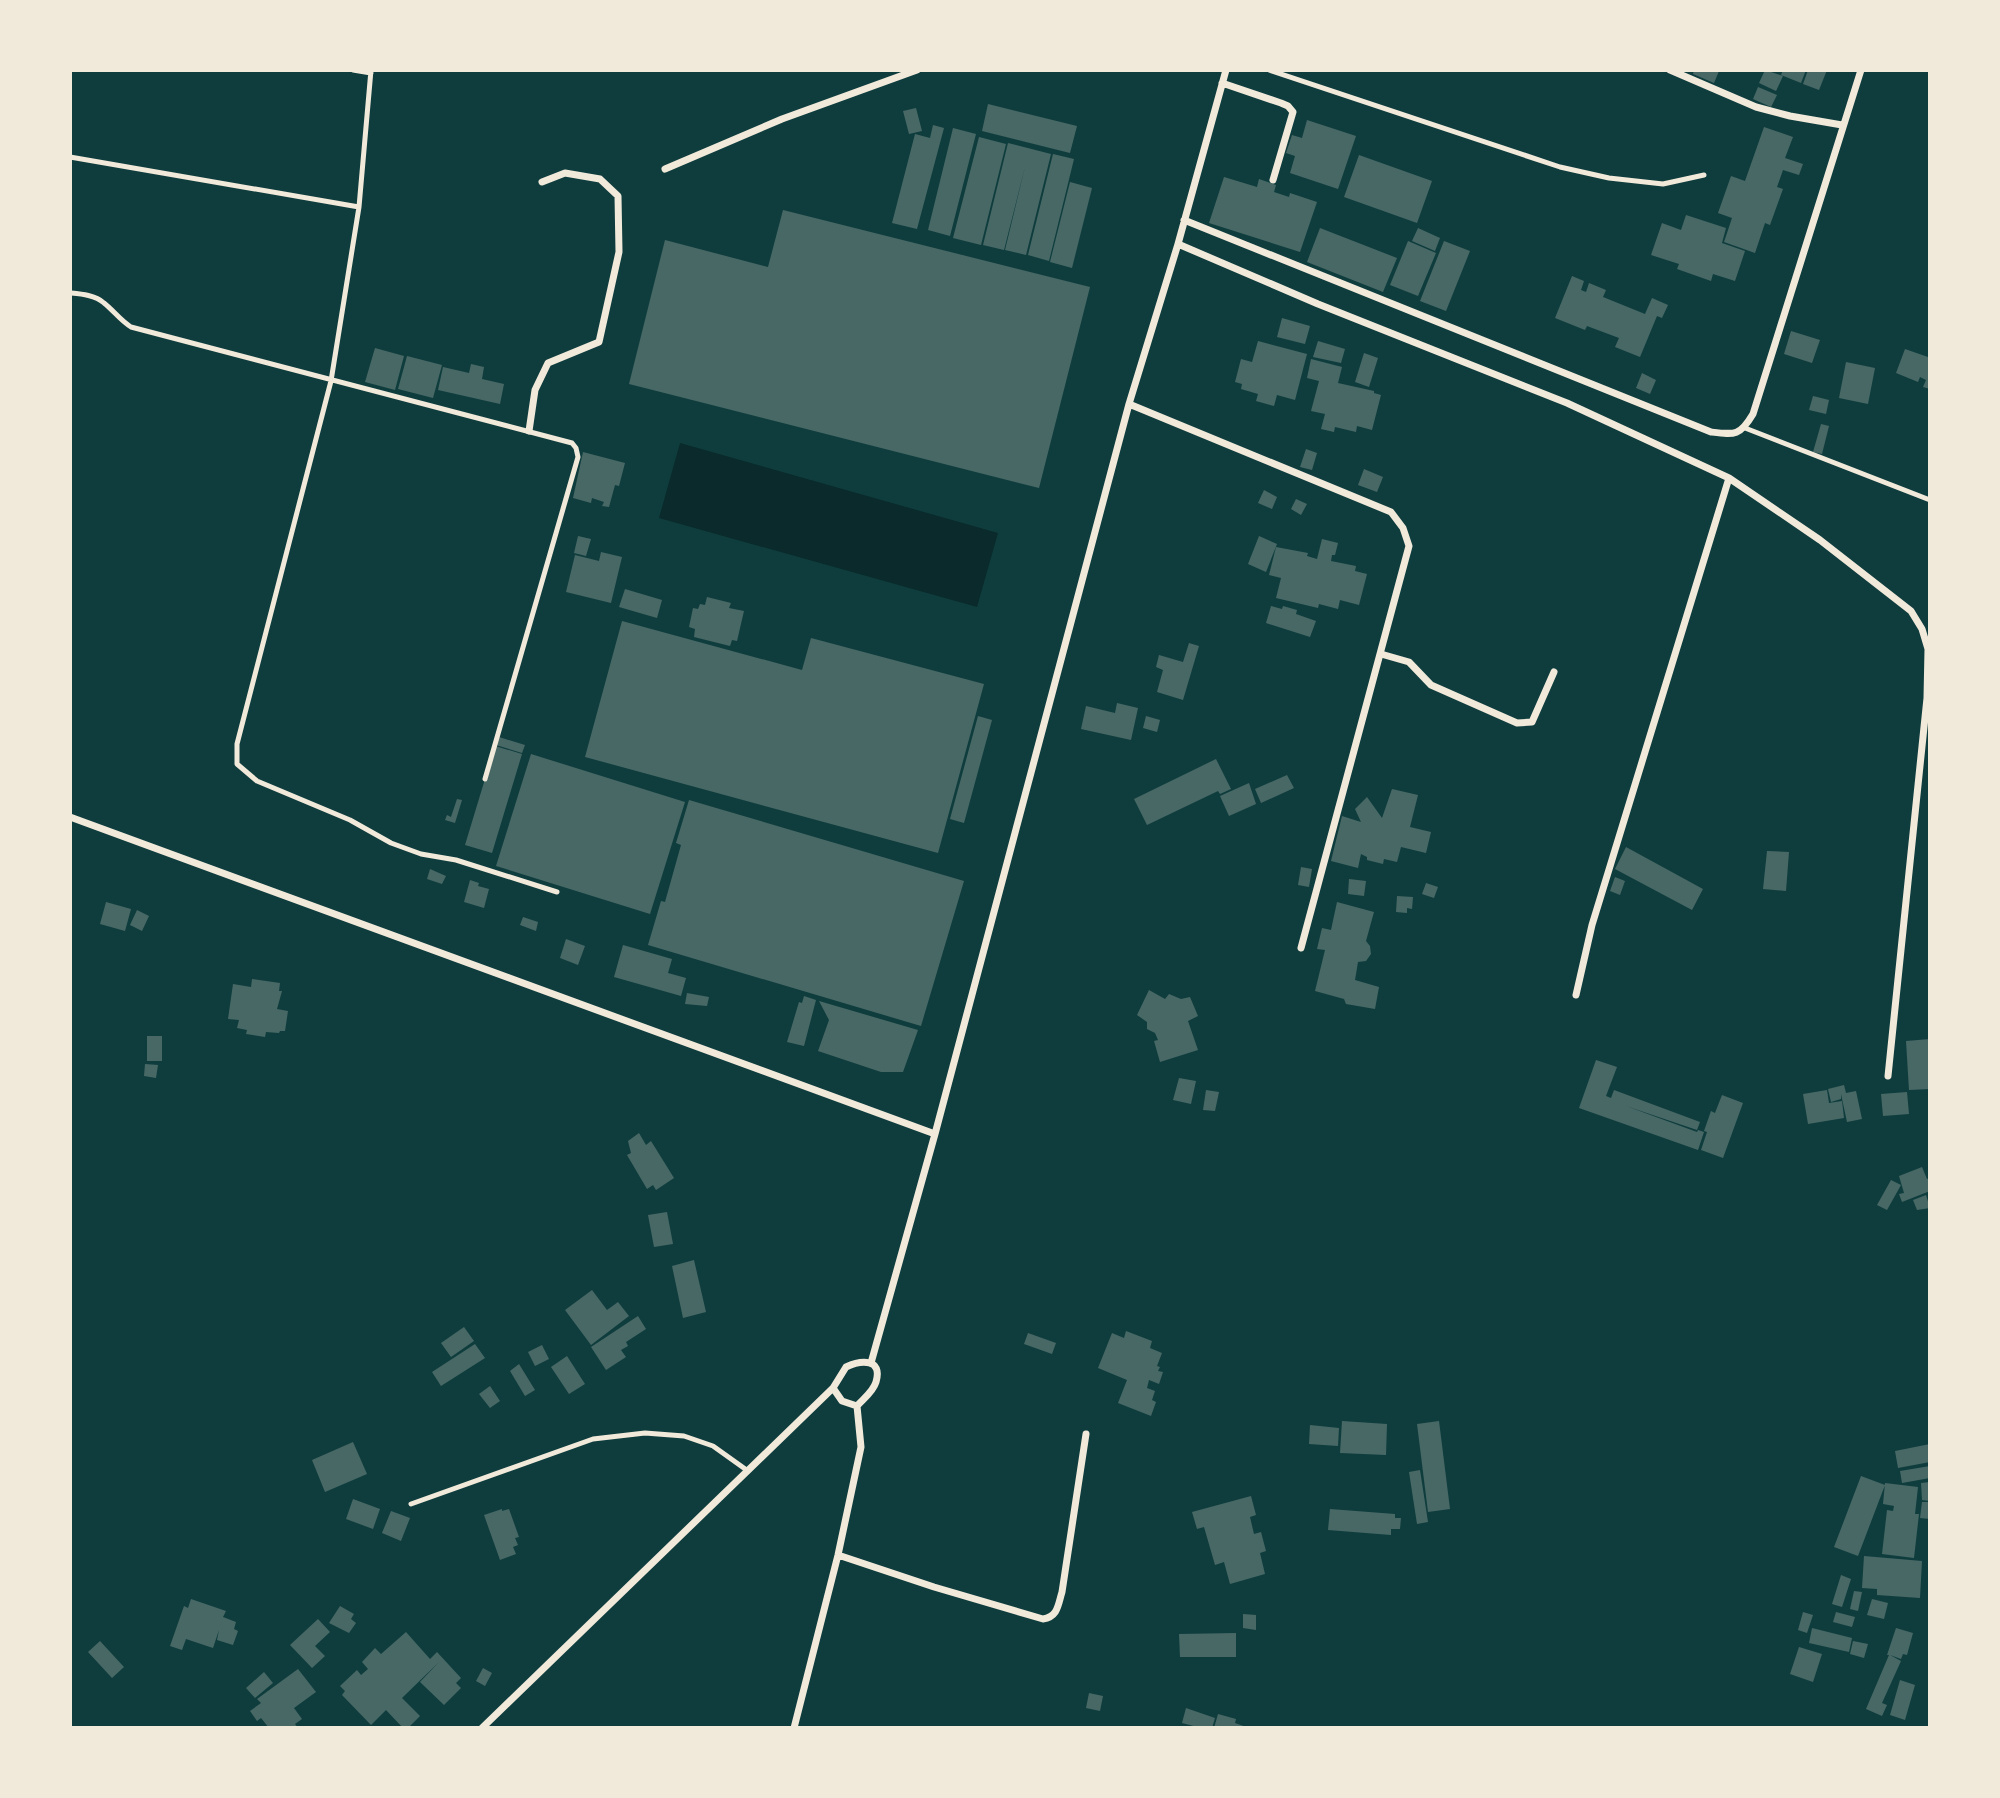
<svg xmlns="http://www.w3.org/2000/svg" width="2000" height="1798" viewBox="0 0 2000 1798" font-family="'Golos Text',sans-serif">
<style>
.water{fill:#0a2a2b}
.building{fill:#486865}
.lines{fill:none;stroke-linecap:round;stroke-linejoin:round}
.service{stroke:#f1e9da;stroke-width:5}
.minor{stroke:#f1e9da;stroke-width:7}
</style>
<rect width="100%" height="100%" fill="#0f3d3e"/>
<path class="water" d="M680,443L998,533L977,607L659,518Z"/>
<path class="building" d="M1694,70H1717L1719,71L1714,83L1693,74Z
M1765,70L1783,76L1776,91L1759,83Z
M1783,70H1806L1801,83L1781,75Z
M1808,70H1827L1819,90L1803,84Z
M1758,87L1777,95L1771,107L1753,99Z
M988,104L1077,126L1070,153L982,131Z
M916,108L922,131L909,134L903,111Z
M1307,120L1356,136L1338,189L1290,173L1295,156L1286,153L1292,135L1302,138Z
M933,125L944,128L917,229L892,223L915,134L930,138Z
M1764,127L1793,137L1785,158L1803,164L1799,175L1783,170L1777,187L1783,189L1770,225L1765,223L1755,253L1724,242L1732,218L1718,213L1731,176L1745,181Z
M953,128L976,134L950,236L928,230Z
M979,137L1006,144L981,245L953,238Z
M1008,143L1051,154L1026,255L1005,250L1025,167L1004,250L983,245Z
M1053,154L1074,159L1049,261L1028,255Z
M1359,155L1432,181L1417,223L1344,197Z
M1224,177L1257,187L1259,179L1276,185L1274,192L1289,197L1290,193L1317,202L1300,252L1209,223Z
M1070,182L1092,188L1072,268L1050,262Z
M783,210L1090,287L1039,488L629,384L665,240L768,267Z
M1686,215L1726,228L1722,243L1745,251L1735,281L1713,274L1711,281L1677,269L1679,264L1651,255L1662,223L1681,230Z
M1320,228L1397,258L1383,292L1307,262Z
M1418,228L1440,238L1435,251L1412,241Z
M1408,241L1436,253L1418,296L1390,285Z
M1444,241L1470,251L1446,311L1420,301Z
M1572,276L1584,281L1581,290L1586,292L1589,283L1606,290L1603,297L1645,314L1652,298L1668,305L1662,318L1657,316L1640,357L1615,347L1619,338L1587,326L1585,330L1555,318Z
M1282,318L1310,326L1305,344L1277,337Z
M1791,331L1820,340L1812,363L1784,354Z
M1258,341L1307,354L1295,400L1277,395L1274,406L1256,401L1258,394L1241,389L1242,384L1235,382L1241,359L1252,362Z
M1318,341L1345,349L1341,363L1313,357Z
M375,348L404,356L395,390L365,382Z
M1905,349L1928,357L1930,352V389L1923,387L1926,380L1920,377L1918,382L1896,373Z
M1364,353L1378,358L1369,387L1355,382Z
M407,356L442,365L433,398L398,389Z
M1311,359L1342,367L1338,383L1374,391V393L1381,395L1372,430L1357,426L1356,432L1335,427L1334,432L1321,429L1325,414L1311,411L1319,381L1307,378Z
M1846,362L1875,368L1868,404L1839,398Z
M471,364L484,367L482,379L504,384L500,404L438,390L443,367L469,373Z
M1642,373L1656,380L1650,394L1636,388Z
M1813,396L1829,400L1826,414L1809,410Z
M1821,424L1829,426L1822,454L1813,452Z
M1306,449L1317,453L1312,470L1300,467Z
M583,452L625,463L619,486L615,485L609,507L602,506L604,502L592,498L591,503L573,498Z
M1364,469L1383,477L1377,492L1358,485Z
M1264,490L1277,497L1272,509L1258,503Z
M1296,499L1307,504L1301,515L1291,509Z
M578,536L591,539L586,556L574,553Z
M1259,536L1277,544L1266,572L1248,564Z
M1322,539L1338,543L1335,555H1332L1331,561L1356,566L1355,571L1367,574L1359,605L1340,600L1338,609L1319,604L1318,608L1276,598L1281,578L1269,575L1276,547L1308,553L1307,556L1317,559Z
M601,552L622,557L611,603L566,592L575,555L599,561Z
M625,589L662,600L657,618L619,607Z
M707,597L731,603L729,608L744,611L737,641L732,640L730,646L694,637L695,629L689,627L693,608L698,609L700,604L705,605Z
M1271,606L1282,609L1283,606L1297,610L1296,614L1316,621L1310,637L1266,623Z
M622,621L802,670L811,638L984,684L938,853L585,757Z
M1189,643L1199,646L1183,700L1157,692L1163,670L1156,667L1159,655L1183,662Z
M1117,703L1138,708L1131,740L1081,729L1086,706L1115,713Z
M978,716L992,720L964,823L950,819Z
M1146,716L1160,720L1157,732L1143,728Z
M499,737L525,745L522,753L496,745Z
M495,746L522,754L492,853L465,845Z
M531,754L685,802L650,914L496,866Z
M1216,759L1231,789L1220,794L1218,791L1147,825L1134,799Z
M1287,775L1294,788L1261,803L1255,789Z
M1249,783L1256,804L1229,816L1220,796Z
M1392,789L1418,795L1410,827L1431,832L1426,853L1401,847L1397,862L1384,859L1383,864L1367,860V857L1361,854L1358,868L1331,861L1342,816L1361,822L1355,809L1367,797L1382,818Z
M457,799L462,800L455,823L445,820L447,815L451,817Z
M689,800L964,881L921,1026L648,945L661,901L665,902L681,845L676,843Z
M1626,847L1703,889L1692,910L1615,869Z
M1767,851L1789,852L1786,891L1763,889Z
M1301,867L1312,869L1309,887L1298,885Z
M430,869L446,876L442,884L427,879Z
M1615,877L1625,881L1620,895L1610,891Z
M1349,879L1366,881L1364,896L1348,894Z
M470,880L479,883L478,886L489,889L484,908L464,902Z
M1426,883L1438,887L1434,898L1422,894Z
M1397,896L1413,897L1412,909L1407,908V913L1396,912Z
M106,902L131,909L125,931L100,924Z
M1337,902L1374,912L1366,941L1370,946L1371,954L1366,961L1358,962L1355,980L1379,987L1375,1009L1346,1004L1344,999L1315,991L1325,950L1317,949L1322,928L1331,930Z
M137,910L149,916L142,931L130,925Z
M523,917L538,922L536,931L520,925Z
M566,939L585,946L578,965L560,958Z
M623,945L672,959L668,973L686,978L681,996L614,977Z
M252,979L280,983L279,991H282L277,1009L288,1011L285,1031H280L279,1033L266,1032L265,1037L246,1034L247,1030L237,1028L239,1020L228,1019L233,984L251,987Z
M1149,990L1165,999L1169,994L1181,999L1190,997L1198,1016L1188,1021L1198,1050L1160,1062L1154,1041L1158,1040L1155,1033L1147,1029V1022L1137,1015Z
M687,993L709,997L707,1006L685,1004Z
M804,996L816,1000L804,1046L787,1042L799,1002L802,1003Z
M819,1001L918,1030L903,1072H881L818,1051L829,1020Z
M147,1036H162V1061H147Z
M1930,1039V1089L1909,1090L1906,1041Z
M1596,1060L1617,1067L1606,1096L1611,1098L1614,1090L1700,1122L1697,1130L1626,1106L1697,1132L1698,1130L1704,1132L1698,1150L1579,1108Z
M145,1064L158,1065L156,1078L144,1076Z
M1179,1078L1196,1081L1191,1104L1173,1100Z
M1844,1085L1846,1093L1856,1091L1862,1119L1847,1122L1841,1094V1099L1831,1102L1828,1089Z
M1206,1090L1219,1092L1215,1111L1203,1110Z
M1827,1090L1829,1103L1842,1101L1844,1118L1808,1124L1803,1094Z
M1907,1092L1909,1114L1883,1116L1881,1094Z
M1722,1095L1743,1103L1723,1158L1701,1150L1707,1132L1704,1131L1711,1111L1715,1113Z
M639,1133L646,1145L651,1141L674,1178L656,1190L653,1185L647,1189L627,1155L631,1153L628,1141Z
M1922,1167L1927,1179L1930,1178V1191L1902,1202L1899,1194L1904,1193L1899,1176Z
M1891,1180L1901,1185L1887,1210L1877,1205Z
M1926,1195L1930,1208L1917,1210L1913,1200Z
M667,1212L673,1244L654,1247L648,1215Z
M694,1260L706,1312L683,1318L672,1266Z
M592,1290L607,1310L618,1302L629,1316L591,1345L565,1310Z
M638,1316L646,1329L626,1342L628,1346L621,1350L626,1357L606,1370L591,1347Z
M464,1327L474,1341L451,1357L441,1343Z
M1126,1331L1152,1341L1150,1348L1162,1353L1157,1366L1160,1367L1158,1371L1163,1372L1159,1384L1149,1380L1147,1388L1155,1391L1152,1400L1156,1402L1151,1416L1118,1403L1127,1380L1098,1368L1112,1333L1124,1338Z
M1028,1333L1056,1343L1052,1354L1024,1344Z
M475,1344L485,1358L441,1386L432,1372Z
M542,1345L549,1359L535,1366L528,1352Z
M567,1356L585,1384L569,1394L551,1367Z
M519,1364L535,1390L525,1396L510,1371Z
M490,1386L500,1401L490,1408L479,1394Z
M1342,1421L1387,1424L1386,1455L1340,1453Z
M1439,1421L1450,1509L1428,1512L1417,1424Z
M1310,1425L1339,1428L1338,1446L1309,1444Z
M353,1442L367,1474L325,1492L312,1460Z
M1930,1444V1462L1898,1468L1895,1451Z
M1930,1466V1478L1902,1483L1900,1471Z
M1420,1470L1428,1522L1417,1524L1409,1472Z
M1861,1476L1885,1485L1858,1556L1834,1547Z
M1930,1482V1501L1922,1500L1921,1483Z
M1885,1483L1918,1487L1915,1514H1919L1914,1558L1882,1554L1887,1510L1893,1511L1894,1506L1883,1504Z
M1251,1496L1256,1515L1250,1517L1254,1534L1261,1532L1266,1551L1260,1553L1265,1574L1230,1584L1224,1562L1215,1565L1204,1527L1197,1529L1192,1512Z
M353,1499L380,1509L373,1529L346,1519Z
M1922,1502H1930V1519L1920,1518Z
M502,1509V1511L509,1509L519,1537L515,1538L518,1545L513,1547L516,1554L500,1560L484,1515Z
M1330,1509L1395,1514V1518H1401L1400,1529H1391V1535L1328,1530Z
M391,1511L410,1518L401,1541L382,1533Z
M1864,1556L1922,1561L1920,1598L1877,1595V1589L1862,1588Z
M1841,1575L1851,1579L1842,1607L1832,1604Z
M1854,1591L1862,1592L1858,1611L1850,1609Z
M191,1599L226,1611L223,1617L236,1622L234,1629L238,1631L233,1645L217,1640L219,1630L213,1648L186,1639L182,1650L170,1646L184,1606L188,1608Z
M1872,1599L1888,1603L1884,1619L1867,1615Z
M340,1606L354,1614L351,1619L356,1623L349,1633L329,1623Z
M1803,1612L1813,1615L1807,1633L1798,1630Z
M1836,1612L1855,1617L1852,1627L1833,1622Z
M1243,1614L1256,1615V1630L1243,1628Z
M318,1619L330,1632L315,1646L325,1656L312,1668L290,1645Z
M1812,1628L1852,1638L1849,1652L1809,1643Z
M1896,1628L1913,1633L1907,1655L1903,1654L1901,1659L1890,1655L1901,1661L1882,1703L1887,1705L1882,1716L1866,1709L1889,1655H1887Z
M406,1632L430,1659L437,1652L461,1678L456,1683L461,1688L444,1705L420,1682L439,1662L402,1698L420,1716L408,1728H403L386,1710L371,1725L342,1695L345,1691L340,1686L357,1670L361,1675L368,1669L362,1662L375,1648L381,1654Z
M1236,1633V1657H1180L1179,1634Z
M100,1641L124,1667L112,1678L88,1652Z
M1853,1641L1868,1644L1864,1658L1850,1654Z
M1799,1647L1822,1654L1813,1682L1790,1674Z
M483,1668L492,1673L485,1686L476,1681Z
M298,1669L316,1692L294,1708L302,1719L295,1724L298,1728H269L261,1718L257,1721L250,1711L261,1703L257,1699Z
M264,1672L273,1683L255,1698L246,1688Z
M1900,1680L1915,1685L1905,1720L1890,1715Z
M1089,1693L1103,1696L1100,1711L1086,1708Z
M1186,1708L1215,1718L1212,1728H1201L1182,1723Z
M1218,1714L1236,1719L1235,1723L1249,1728H1214Z"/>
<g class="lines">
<path class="service" d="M353,70L371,73
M371,70L359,207L331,381L237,744V764L257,781L350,820L391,843L421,854L456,860L557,892
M1269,70L1560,167L1609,178L1663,184L1704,175
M70,157L359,207
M70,293C81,294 95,295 104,303C114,311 120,320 131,327L572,443L576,448L578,457L485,779
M1745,428L1930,500
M411,1504L593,1439L645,1433L684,1436L713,1446L748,1471"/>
<path class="minor" d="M1670,70L1756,107L1790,116L1842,125
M1222,83L1281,103L1288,106L1293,112L1273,180
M665,169L782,119L917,70
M1184,220L1711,432C1735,435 1740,436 1753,414L1861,70
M1178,244L1318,304L1567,403L1729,478L1820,540L1911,611L1922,629L1928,649L1927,698L1888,1076
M1129,404L1391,512L1403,528L1409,546L1301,948
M529,431L535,390L548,363L599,342L619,252L618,196L600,179L565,173L542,182
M1381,654L1409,662L1431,685L1517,723L1532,722L1554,672
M70,817L935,1134
M1576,995L1592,925L1729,478
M871,1363L935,1134L1129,404L1178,244L1226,70
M838,1555L934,1587L1043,1619C1058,1617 1058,1605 1062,1592L1086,1434
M482,1728L833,1388L846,1367C861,1360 883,1358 876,1382C873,1392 864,1398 857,1406L842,1401L833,1388
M794,1728L838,1555L861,1447L857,1406"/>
</g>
<rect width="2000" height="1798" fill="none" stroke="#f1e9da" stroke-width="144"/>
</svg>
